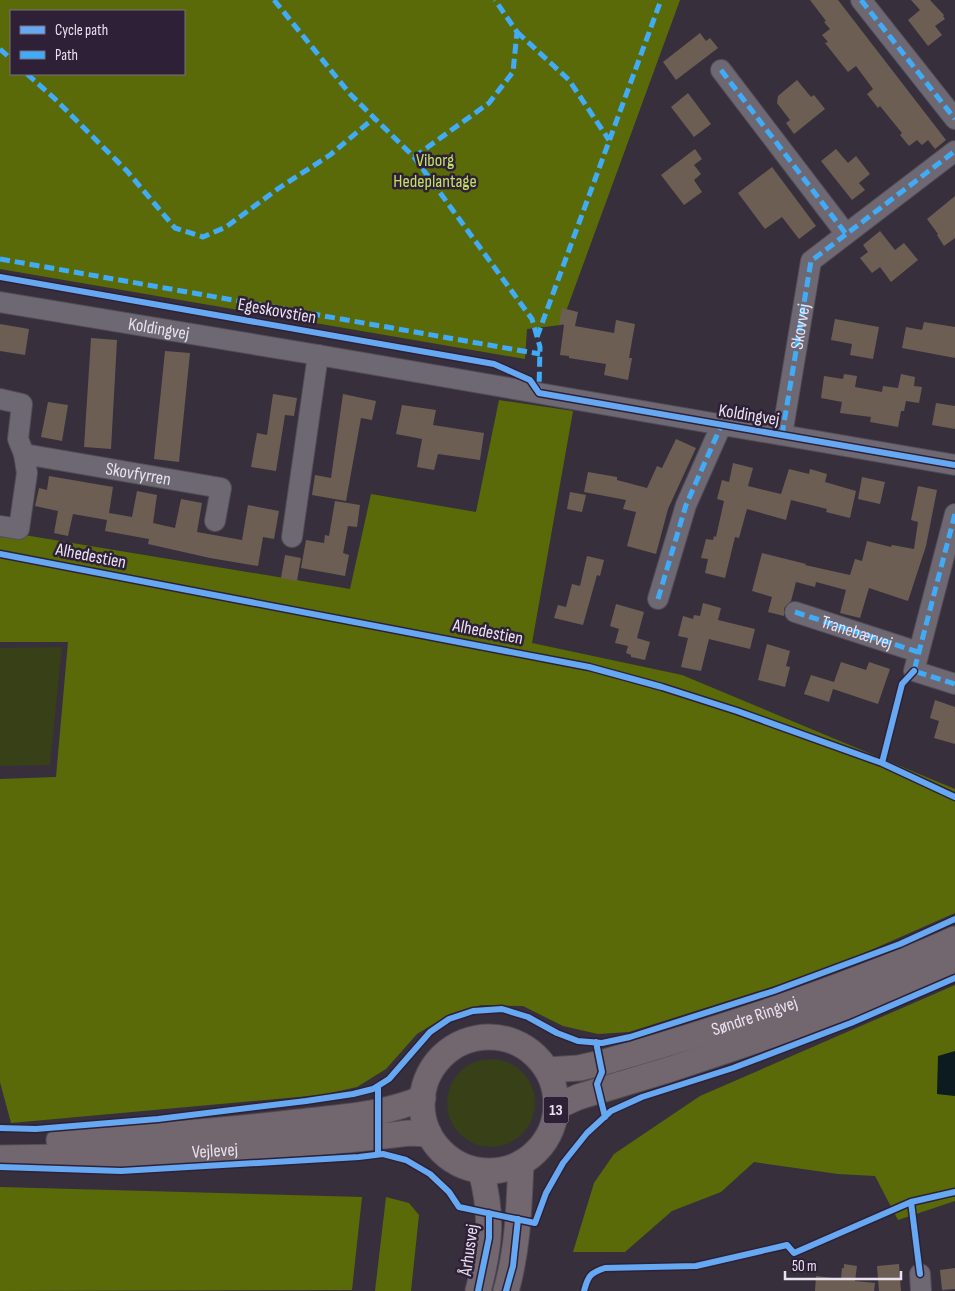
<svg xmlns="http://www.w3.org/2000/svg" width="955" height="1291" viewBox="0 0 955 1291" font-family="'Sofia Sans Condensed',sans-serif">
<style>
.green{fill:#374017}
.forest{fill:#5a6a09;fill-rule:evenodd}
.water{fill:#0b1b1f}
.building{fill:#6d5e54}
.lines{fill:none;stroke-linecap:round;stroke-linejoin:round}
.minor-casing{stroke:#534d58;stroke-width:22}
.major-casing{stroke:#534d58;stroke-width:27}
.minor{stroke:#6e6873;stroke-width:20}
.major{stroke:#72676f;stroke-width:25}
.quiet{stroke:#42abf6;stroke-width:5;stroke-dasharray:10 5;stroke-linecap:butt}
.cycleway-casing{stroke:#2e2037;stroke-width:9}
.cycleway{stroke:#66a8f1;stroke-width:6}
.labels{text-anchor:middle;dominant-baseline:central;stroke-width:5;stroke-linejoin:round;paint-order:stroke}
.shield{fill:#2e2037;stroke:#b2a8b9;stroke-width:1}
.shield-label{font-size:16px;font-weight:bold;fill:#eae2f1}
.park-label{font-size:18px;fill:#c3e164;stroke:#2e2037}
.street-label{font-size:18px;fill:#eae2f1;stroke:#2e2037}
</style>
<rect width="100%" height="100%" fill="#37303c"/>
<path class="green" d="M62,647L50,765L0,766V648Z
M447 1103a44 44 0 1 1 88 0a44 44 0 1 1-88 0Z"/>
<path class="forest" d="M0,0H680L561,325L527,329L525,359L0,269ZM11,11H184V74H11Z
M499,400L573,411L532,643L682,675L955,789V913L828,969L629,1032L598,1034L563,1026L523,1006L481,1005L450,1014L417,1034L386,1069L357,1087L321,1095L11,1123L0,1082V779L56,777L68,642H0V531L350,589L371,494L476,512Z
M955,985V1201L898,1220L875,1176L838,1174L754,1162L721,1192L672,1211L625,1252H573L594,1183L614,1154L700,1096Z
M0,1187L362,1197L352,1290L0,1291Z
M386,1197L409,1203L419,1215L411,1291H375Z"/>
<path class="water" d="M955,1051V1096L937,1094L938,1056Z"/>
<path class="building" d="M810,0H838L946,140L935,149L928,140L922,145L917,140L909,146L900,135L902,133L880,106L878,108L867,94L873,89L856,66L848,72L825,43L828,42L822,35L830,29L824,22L826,21Z
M911,0H930L944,15L943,16L945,19L935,26L942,35L928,46L908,20L920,10Z
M700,33L706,41L710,38L718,48L676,80L663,62Z
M797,80L811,97L814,95L825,109L794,134L786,123L790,120L777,103L778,96Z
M688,93L711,124L694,137L671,107Z
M695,149L702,159L694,165L701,174L694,180L702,192L684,205L661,175Z
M836,149L848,163L856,156L870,174L859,183L865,190L852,200L821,161Z
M772,167L816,226L799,239L782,217L765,229L738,193Z
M955,196V238L944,246L937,235L938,234L927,219Z
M880,231L895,250L904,243L918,260L891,282L880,267L872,273L860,258L868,252L863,245Z
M562,308L578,312L575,326L614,333L616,320L635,324L629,358H632L628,380L604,375L606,364L569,358V356L560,355L564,325L559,324Z
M835,319L879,327L873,359L850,355L852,344L831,340Z
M924,322L955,327V358L902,348L906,327L922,330Z
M0,324L29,329L25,355L0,351Z
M91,338L117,340L111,449L84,447Z
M165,351L190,353L179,462L154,459Z
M844,374L857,376L855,387L882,392L883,386L898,388L901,374L915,377L914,386L922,387L919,403L906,401L904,411H901L898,427L870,422L871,417L840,413L842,402L821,398L824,376L843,379Z
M273,394L297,398L294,416L285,415L276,471L251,467L257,433L267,435Z
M343,394L376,401L372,420L361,418L346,501L312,495L315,475L331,478Z
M48,402L68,405L62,441L41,437Z
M936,403L955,406V429L932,425Z
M402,405L436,410L433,425L484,433L480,460L438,454L434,470L417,467L422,439L396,434Z
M676,439L696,448L668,509L656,554L627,546L636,512L623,509L626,500L584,492L588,472L617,477V480L647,488L657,466L662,468Z
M733,463L753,468L748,486L781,494L789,469L809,474L810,469L827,474L825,482L856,491L850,518L826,512L827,509L791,500L786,520L747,509L739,538L735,537L725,578L705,573L708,559L701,558L706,539L713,540L714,536L716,537L724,501L717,499L722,480L729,482Z
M49,476L113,487L109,513L132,517L137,491L157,495L153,523L175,528L181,499L202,503L197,532L242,540L248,505L279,511L274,539L263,537L258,566L210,558L148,544L149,539L105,531L107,520L73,514L68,536L54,533L58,511L35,506L39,488L47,490Z
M862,477L885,482L880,504L858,499Z
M918,486L937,490L926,546L908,601L869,588L860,618L840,613L846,590L816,582L815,587L796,582L791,601L784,608V616L768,612L772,597L752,591L762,553L806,564L805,565L850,575L855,559L862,561L867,541L891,547L892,545L914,549L918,522L911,520Z
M570,492L586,495L582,512L567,509Z
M335,501L360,505L357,527L348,526L343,553L349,555L345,576L301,568L306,540L324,543L325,535L329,536Z
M285,555L301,558L297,581L281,578Z
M587,556L604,560L600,576L597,575L583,625L554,618L558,605L566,607L572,584L580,586Z
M703,603L721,608L718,620L755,629L750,649L709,639L701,671L681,667L688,638L678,636L683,616L693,619L694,615L700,616Z
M616,604L644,612L637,638L650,642L645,660L631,657V655L626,653L628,646L615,643L619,629L610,626Z
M767,644L790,651L786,666L790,667L785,687L758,680Z
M841,662L866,670L869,662L890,669L878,704L833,689L829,702L804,694L811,675L834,682Z
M935,700L955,707V744L934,738L939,721L930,718Z
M844,1264L857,1266L855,1281L875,1283L874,1291H815L816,1276L841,1279L842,1268H844Z
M899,1264L901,1291H879L877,1266Z
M955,1268V1289L942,1290L940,1270Z"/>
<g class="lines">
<defs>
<g id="minor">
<path d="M861,0L955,119"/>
<path d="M721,70L846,234"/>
<path id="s1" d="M0,302L318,355L955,465"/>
<path d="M0,399L22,404L18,439L24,454L27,473L19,529L0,526"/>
<path d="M782,435L811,261L955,151"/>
<path id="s2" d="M24,454L221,488L215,521"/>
<path d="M955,514L914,671L955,684"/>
<path d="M292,537L318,355"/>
<path d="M658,599L686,505L721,426"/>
<path d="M795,612L918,652"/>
<path d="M920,1274L921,1291"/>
</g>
<g id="major">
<circle cx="489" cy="1104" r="67"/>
<path id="s3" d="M548,1070L579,1068L601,1063C721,1029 840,990 955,939"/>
<path d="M556,1107L578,1097L671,1069L793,1028L898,986L955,961"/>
<path d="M59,1140C139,1138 220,1131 299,1122C341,1117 384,1115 423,1098"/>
<path id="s4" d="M0,1158C137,1156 273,1150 409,1133L429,1134"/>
<path d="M478,1291C490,1246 493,1216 481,1171"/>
<path d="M506,1291C518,1249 519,1207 521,1163"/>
</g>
</defs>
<use href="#minor" class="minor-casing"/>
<use href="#major" class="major-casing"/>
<use href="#minor" class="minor"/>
<use href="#major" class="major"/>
<g class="quiet">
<path d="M274,0L350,94L414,157L532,319L540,347L539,391"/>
<path d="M861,0L955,119"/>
<path d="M517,32L569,80L609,140"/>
<path d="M0,49L11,59"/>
<path d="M721,70L846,234"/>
<path d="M27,74L54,98L127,171L175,228L203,237L226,227L279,188L330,155L374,118"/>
<path d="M414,157L489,103L513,72L517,32L495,0"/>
<path d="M0,259L540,354"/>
<path d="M537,337L661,0"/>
<path id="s5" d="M782,435L811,261L955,151"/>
<path d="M955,514L914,671L955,684"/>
<path d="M658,599L686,505L721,426"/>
<path id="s6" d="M795,612L918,652"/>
</g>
<defs>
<path id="cycleway" d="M0,277L494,364L530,380L539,393L955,465
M0,554L589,667L662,687L737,711L882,763L955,797
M882,763L902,684L914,671
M596,1042L602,1072L597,1084L605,1117
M378,1086V1154
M0,1128L36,1129L158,1119L306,1101L353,1094L373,1089L389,1079L430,1032L449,1019L473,1011L502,1009L528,1017L557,1033L578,1041L602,1043L630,1037L774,991L900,944L955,919
M0,1167L121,1171L359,1157L383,1154L406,1160L430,1174L449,1192L459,1207L535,1223L546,1193L563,1163L587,1133L611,1111L642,1097L733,1068L851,1023L955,978
M911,1202L920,1274
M478,1291L489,1238V1213
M506,1291L513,1266L518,1219
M584,1291C588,1276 590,1273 605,1268L696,1266L787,1245L794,1253L911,1202L955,1192"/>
</defs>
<use href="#cycleway" class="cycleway-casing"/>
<use href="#cycleway" class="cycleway"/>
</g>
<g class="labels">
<rect class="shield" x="543.5" y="1096.5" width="25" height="27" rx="4"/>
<g class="shield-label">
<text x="556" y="1110">13</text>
</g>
<g class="park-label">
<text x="435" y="160">Viborg<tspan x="435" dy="21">Hedeplantage</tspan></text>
</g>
<g class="street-label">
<text transform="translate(277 311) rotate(10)">Egeskovstien</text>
<text stroke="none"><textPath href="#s5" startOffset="110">Skovvej</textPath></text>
<text stroke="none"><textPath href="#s1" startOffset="161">Koldingvej</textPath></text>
<text transform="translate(749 415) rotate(9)">Koldingvej</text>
<text stroke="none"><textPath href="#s2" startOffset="116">Skovfyrren</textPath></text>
<text transform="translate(91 556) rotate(11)">Alhedestien</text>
<text transform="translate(488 632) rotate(11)">Alhedestien</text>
<text stroke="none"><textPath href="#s6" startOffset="65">Tranebærvej</textPath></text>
<text stroke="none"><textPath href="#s3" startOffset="214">Søndre Ringvej</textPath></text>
<text stroke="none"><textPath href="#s4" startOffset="215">Vejlevej</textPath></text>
<text transform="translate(469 1250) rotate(-82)">Århusvej</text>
</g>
</g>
<rect x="10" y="10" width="175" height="65" fill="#2e2037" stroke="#796e81"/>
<rect x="20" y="26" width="25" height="8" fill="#66a8f1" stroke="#796e81"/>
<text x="55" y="35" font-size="15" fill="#eae2f1">Cycle path</text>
<rect x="20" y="51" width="25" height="8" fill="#42abf6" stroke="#796e81"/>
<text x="55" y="60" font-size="15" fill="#eae2f1">Path</text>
<path d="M785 1271v8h116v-8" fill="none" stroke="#eae2f1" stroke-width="2.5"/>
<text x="792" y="1271" font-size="15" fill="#eae2f1" stroke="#2e2037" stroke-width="4" paint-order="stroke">50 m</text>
</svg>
